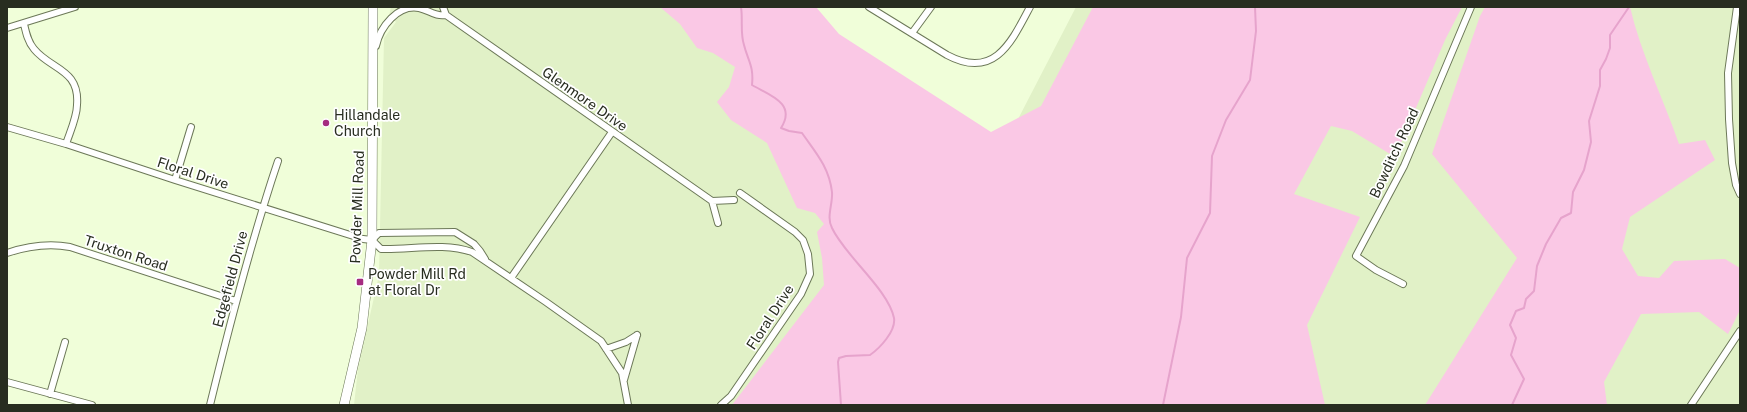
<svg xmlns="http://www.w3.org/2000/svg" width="1747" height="412" viewBox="0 0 1747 412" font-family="'Public Sans',sans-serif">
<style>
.built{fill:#e1f1c7}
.green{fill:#fac8e5}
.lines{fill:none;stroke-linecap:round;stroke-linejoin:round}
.stream{stroke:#e6a3cc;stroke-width:2}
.street-casing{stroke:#6c7858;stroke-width:8}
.secondary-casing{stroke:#6c7858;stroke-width:10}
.street{stroke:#fff;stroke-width:6}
.secondary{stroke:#fff;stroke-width:9}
.poi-dot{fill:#a52b80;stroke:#fff;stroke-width:1.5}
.labels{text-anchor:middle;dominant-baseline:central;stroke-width:3.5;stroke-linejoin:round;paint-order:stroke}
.street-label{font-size:14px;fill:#282d20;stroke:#fff}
.poi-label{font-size:14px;fill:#282d20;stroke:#fff;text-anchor:start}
</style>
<rect width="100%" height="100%" fill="#f0fed9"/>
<path class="built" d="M391,7H771L1003,148L1076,7H1740V405H354L358,369L379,275L384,38L396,22L389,16Z"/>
<path class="green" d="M660,7H816L839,34L991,132L1041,106L1093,7H1462L1445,40L1395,157L1352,131L1331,126L1294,194L1360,217L1307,325L1325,405H732L824,285L822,258L817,232L824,224L815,213L797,208L767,143L731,120L717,102L729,87L735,67L713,53L697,48L680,24Z
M1485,7H1630C1641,54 1663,98 1679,144L1705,140L1715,160L1630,217L1622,249L1638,276L1659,278L1674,261L1725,259L1740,268V310L1728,334L1699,312L1641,314L1604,382L1607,405H1425L1517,258L1432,154L1480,16Z"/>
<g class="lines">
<path class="stream" d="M741,7C743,19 740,33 744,45C748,61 754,66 752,85C769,95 797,103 781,128L789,131L802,133C816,153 829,167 832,192C833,204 826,217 832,228C845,256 888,289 894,318C896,331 880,348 870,355L846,356L839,358L838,362L841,405
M1163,405L1181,317L1187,258L1210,213L1212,156L1226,120L1250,80L1256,31L1255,7
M1512,405L1524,379L1511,355L1516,338L1510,325L1516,311L1524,308L1526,299L1534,291L1537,266L1546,244L1561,218L1571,213L1573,192L1584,170L1591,142L1589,121L1600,86V70L1606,59L1610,48V35L1629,7"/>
<defs>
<path id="street" d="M443,7L446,15
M869,7L947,55C994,80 1011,43 1030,7
M1737,7L1728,73L1729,119L1732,163L1736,185L1740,194
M446,15L712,201L734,200
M24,24C26,33 28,42 34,49C51,70 80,69 77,105C77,117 70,132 66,144
M7,28L75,7
M912,33L931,7
M376,46C380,27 398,4 419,8C429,10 435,17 446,15
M7,127L66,144L175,180L363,239L372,240L381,249C411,250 443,242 472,252L546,302L601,341L622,373L628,405
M175,180L191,127
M712,201L718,223
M372,240L379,233L455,232L474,244L480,251L485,259
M7,253C28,246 48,243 70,247L236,301
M511,278L612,132
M1403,284L1376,270L1356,256L1404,166L1471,7
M606,349L626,342L637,335
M624,380L637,335
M7,382L92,405
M50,394L65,342
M210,405C230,323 251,241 278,161
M721,405L731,396L801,294L810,274L808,254L803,240L795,232L740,193
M1691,405L1740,331"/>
<path id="secondary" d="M344,405L362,328L372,240L373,7"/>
</defs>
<use href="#street" class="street-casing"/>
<use href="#secondary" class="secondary-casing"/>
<use href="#street" class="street"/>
<use href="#secondary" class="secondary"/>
</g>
<g class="poi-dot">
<circle cx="326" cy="123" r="4"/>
<rect x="356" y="278" width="8" height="8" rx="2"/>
</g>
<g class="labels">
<g class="street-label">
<text transform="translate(585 99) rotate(35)">Glenmore Drive</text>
<text transform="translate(1394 153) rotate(-65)">Bowditch Road</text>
<text transform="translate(193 173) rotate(18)">Floral Drive</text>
<text transform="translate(357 207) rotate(-88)">Powder Mill Road</text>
<text transform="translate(126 253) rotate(18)">Truxton Road</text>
<text transform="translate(230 279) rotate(-75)">Edgefield Drive</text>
<text transform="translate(770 317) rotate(-57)">Floral Drive</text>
</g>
<g class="poi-label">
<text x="334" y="115">Hillandale<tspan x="334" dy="16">Church</tspan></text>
<text x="368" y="274">Powder Mill Rd<tspan x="368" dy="16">at Floral Dr</tspan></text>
</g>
</g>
<rect width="1747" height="412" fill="none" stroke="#282d20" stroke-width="16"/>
</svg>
